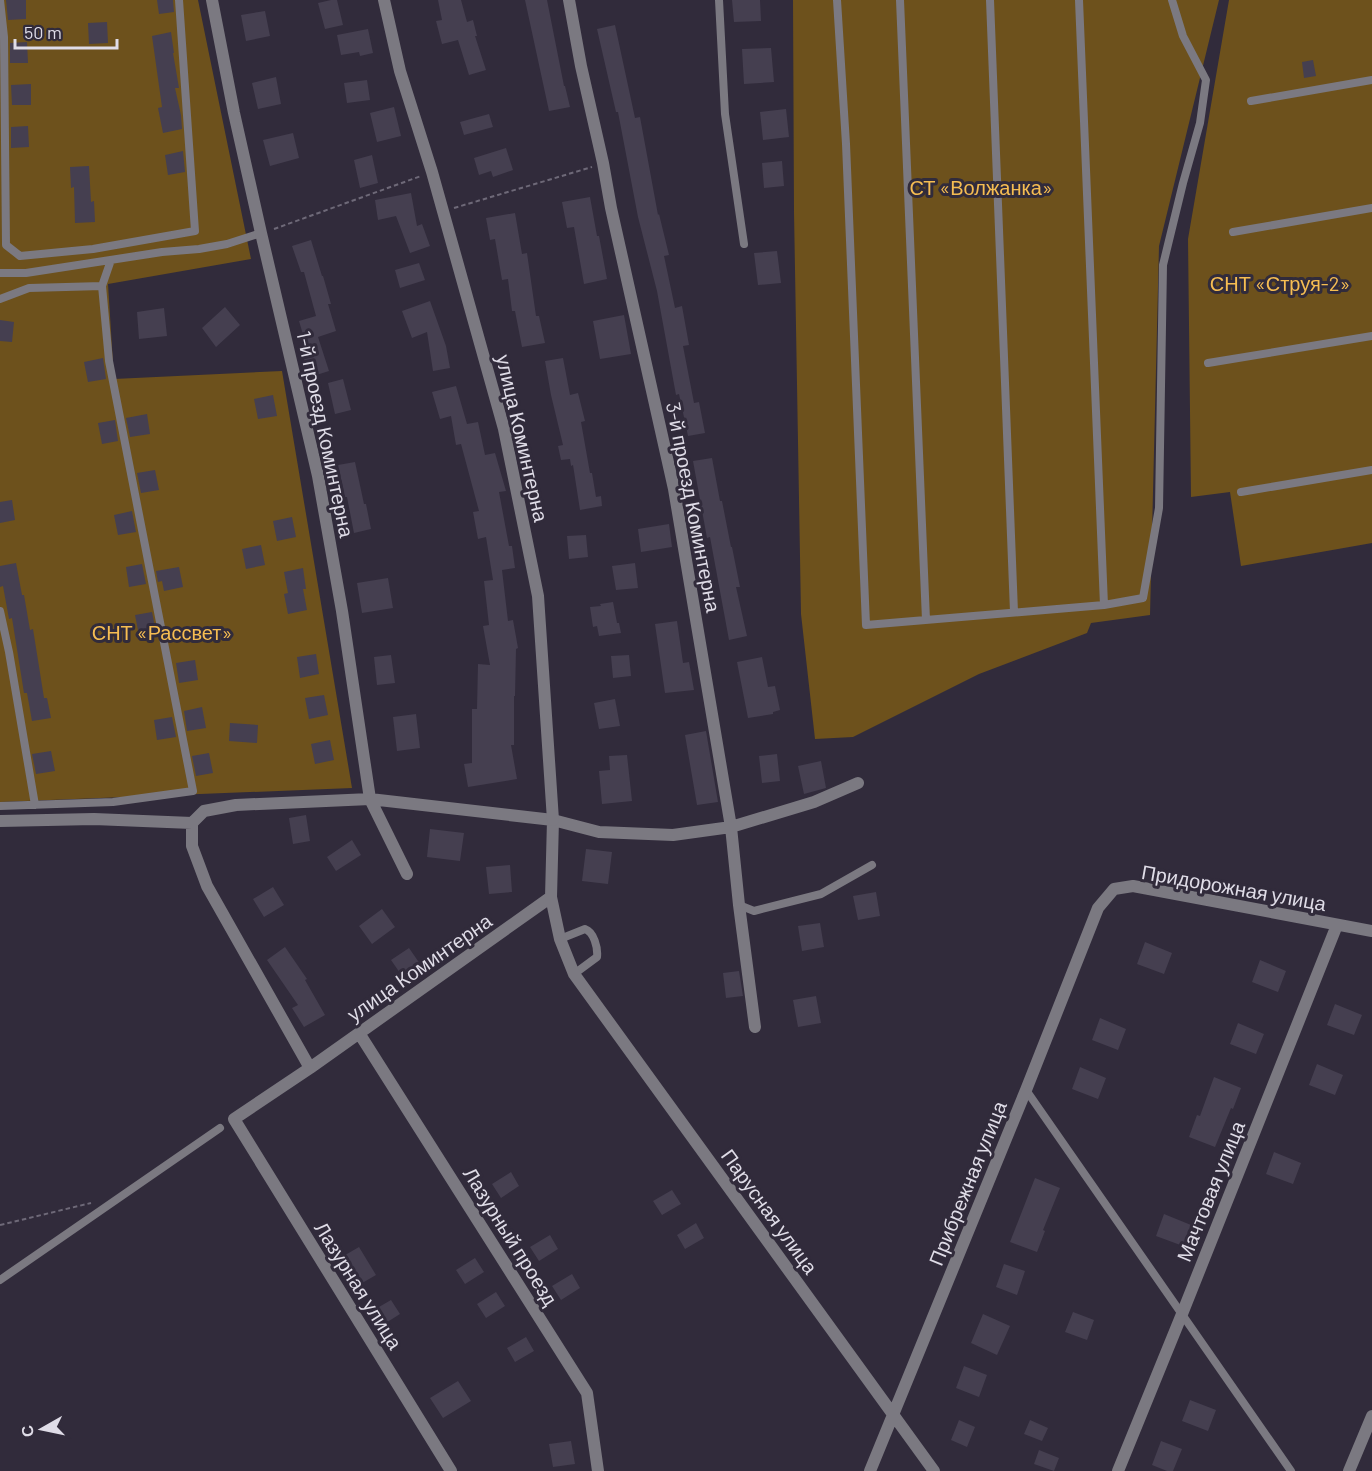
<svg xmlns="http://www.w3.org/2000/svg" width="1372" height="1471" viewBox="0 0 1372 1471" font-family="Barlow,sans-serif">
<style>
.green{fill:#6d511c}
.building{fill:#453f50}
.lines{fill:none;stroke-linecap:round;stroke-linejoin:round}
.path{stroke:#6e6978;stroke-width:2;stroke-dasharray:4.5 3;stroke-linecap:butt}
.service{stroke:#7b7981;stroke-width:8}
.minor{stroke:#7b7981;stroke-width:12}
.tertiary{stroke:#7b7981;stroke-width:12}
.labels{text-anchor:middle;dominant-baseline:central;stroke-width:6;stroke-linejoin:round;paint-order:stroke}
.park-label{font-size:20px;fill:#f6bd52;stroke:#312b3b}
.street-label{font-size:20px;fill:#dfdce7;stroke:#312b3b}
</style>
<rect width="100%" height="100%" fill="#312b3b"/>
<path class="green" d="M0,0H198L251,259L108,284L114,379L282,371L352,788L0,802Z
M793,0H1219L1159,246L1150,615L1091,623L1087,633L979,674L853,737L815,739L801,614L794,212Z
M1229,0H1372V543L1241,566L1230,492L1191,497L1188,239Z"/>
<path class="building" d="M6,0H26V19L8,20Z
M157,0H173L174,12L159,14Z
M331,0H337L343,25L325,29L318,3Z
M438,0H461L467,22L473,20L477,36H475L486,70L469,75L458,40L442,44L436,21L442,20Z
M525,0H547L564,86H565L570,107L549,111Z
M732,0H760L761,21L734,22Z
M265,11L270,36L246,41L241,15Z
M107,22L108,43L89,44L88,23Z
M615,25L635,118L640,117L658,215L659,214L669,255L664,256L675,308L682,306L689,345L683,346L694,403L699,402L705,433L688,436L679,394L676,395L657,291L638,217L618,112H616L597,29Z
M368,29L373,53L360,56L359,52L341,55L337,35Z
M171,32L174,53H173L179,88H175L181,115L182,129L163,133L158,108L162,107L152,36Z
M27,42L28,63H10V43Z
M771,48L774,82L744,84L742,49Z
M1313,60L1316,76L1304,78L1302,62Z
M276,77L281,104L258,109L252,83Z
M367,80L370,100L347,103L344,83Z
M31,84V105H12L11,85Z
M394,107L401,136L377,142L370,113Z
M786,109L789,137L763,140L760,112Z
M489,114L493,127L464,135L460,122Z
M28,126L29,147L11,148V127Z
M293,133L299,158L270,166L263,140Z
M506,148L513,170L493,177L491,171L479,175L474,158Z
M183,151L185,172L168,175L165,155Z
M372,155L378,183L360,188L354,160Z
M782,161L784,186L764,188L762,163Z
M89,166L91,202L94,201L95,222L75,223L74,187L71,188L70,167Z
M411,193L417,226L422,224L430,246L410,253L396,216L378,220L375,200Z
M590,197L597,236H599L607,279L584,284L574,227L567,228L562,202Z
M515,213L522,254L527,253L536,316H539L545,343L522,347L515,311H512L508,279L502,280L495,239L490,240L486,218Z
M311,240L322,276H323L331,304H328L336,331L318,337L329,371L310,377L301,350L307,348L299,321L316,316L304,272H301L292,246Z
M777,251L781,283L758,285L754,253Z
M419,263L425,280L400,288L395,270Z
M430,301L446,346L450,368L433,371L427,332L412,338L402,311Z
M225,307L240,325L216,347L202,328Z
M164,308L167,336L139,339L137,312Z
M624,315L631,354L600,359L593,321Z
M0,320L14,322L12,342L0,341Z
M103,358L106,379L88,382L84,362Z
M563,358L570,395L578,393L585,421L581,422L590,473H592L596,497L601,496L602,506L580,510L573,465L571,466L570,459L561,460L558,446L563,445L551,395L545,361Z
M343,379L351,410L335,414L328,383Z
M456,386L467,424L478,422L485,455L495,453L506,491L499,492L509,546H512L515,568L502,570L508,621L513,620L518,648L516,649L515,696H514V745H511L517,779L468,787L464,764L472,763V709H477L478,664L490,665L483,626L489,625L484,581L493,580L486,537L478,539L473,512L479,511L461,444L456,445L451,416L440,419L432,392Z
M273,395L277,416L258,419L254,399Z
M147,414L150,434L130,437L126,418Z
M115,420L118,441L102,444L98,423Z
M712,458L720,501H722L731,547H732L740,587H736L747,636L729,640L710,537L707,538L693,461Z
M355,462L364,504H366L371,529L354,533L347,497H345L338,465Z
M155,470L159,490L141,493L137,473Z
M12,500L15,520L0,523V502Z
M132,511L136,532L118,535L114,515Z
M292,517L296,537L277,541L273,521Z
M669,524L672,547L641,552L638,529Z
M586,535L588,557L569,559L567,536Z
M261,545L265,565L246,569L242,549Z
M16,563L22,595H24L30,630L33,629L44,698H47L51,718L32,721L27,693H24L12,618L9,619L3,586L0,587V566Z
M635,563L638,588L616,590L612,566Z
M142,564L146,584L129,587L126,567Z
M179,567L183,587L164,591L162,581L158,582L156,571Z
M303,568L306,589H303L307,610L288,614L284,594L288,593L284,572Z
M388,578L393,608L362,613L357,583Z
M613,602L617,623H619L621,633L599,636L597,626L593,627L590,607L601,606L600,604Z
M152,612L156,632L139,635L135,615Z
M677,621L683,663L689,662L694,690L665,693L655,624Z
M316,654L319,674L300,678L297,657Z
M391,655L395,683L377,685L374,657Z
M629,655L631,676L613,678L611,656Z
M762,657L768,687L775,686L780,710L773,712V714L748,718L737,662Z
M195,660L198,680L179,683L176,663Z
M324,695L328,715L309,719L305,698Z
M615,699L620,726L599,729L594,703Z
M202,707L206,728L187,731L184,711Z
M416,714L420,748L397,751L393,717Z
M172,717L176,737L157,740L154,720Z
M230,723L258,725L257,743L229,741Z
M706,731L718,802L697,805L685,735Z
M330,740L334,760L315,764L311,744Z
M51,751L55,771L36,774L32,754Z
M209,753L213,773L196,776L192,756Z
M777,754L780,781L762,783L759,756Z
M627,755L632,801L602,804L599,771L610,770L609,756Z
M821,761L826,788L804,794L798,766Z
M306,815L310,841L293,844L289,818Z
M430,829L464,833L460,861L427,857Z
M352,840L361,855L336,871L327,857Z
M586,849L612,852L608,884L582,881Z
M510,865L512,892L489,894L486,867Z
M273,887L284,905L264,917L253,899Z
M876,892L880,916L858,920L853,896Z
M382,909L395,927L372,944L359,926Z
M820,923L824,947L802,951L798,926Z
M1145,942L1172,953L1164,974L1137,964Z
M285,947L307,979L305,980L325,1015L304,1027L292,1008L298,1005L267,960Z
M409,948L427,974L409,986L391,960Z
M1260,960L1286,971L1278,992L1252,982Z
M739,971L743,996L726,998L723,973Z
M816,996L821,1023L798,1027L793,1000Z
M1335,1004L1362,1015L1354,1035L1327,1025Z
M1100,1018L1126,1029L1118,1050L1092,1040Z
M1238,1023L1264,1034L1256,1054L1230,1044Z
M1317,1064L1343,1075L1335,1095L1309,1085Z
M1080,1067L1106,1078L1098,1099L1072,1089Z
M1214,1077L1241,1088L1233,1109L1231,1108L1215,1147L1189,1137L1197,1115L1200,1116Z
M1274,1152L1301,1163L1293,1184L1266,1174Z
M511,1172L519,1186L501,1198L492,1184Z
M1035,1178L1060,1188L1043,1230L1045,1231L1037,1252L1010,1242Z
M672,1190L681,1204L662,1215L653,1201Z
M1164,1214L1191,1225L1183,1246L1156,1236Z
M696,1223L704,1238L685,1249L677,1235Z
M550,1235L558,1249L539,1261L530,1247Z
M359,1247L376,1275L357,1286L340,1258Z
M475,1258L484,1272L465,1284L456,1270Z
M1004,1264L1025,1271L1017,1295L996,1287Z
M572,1274L580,1288L561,1300L552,1286Z
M496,1292L505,1306L486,1318L477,1304Z
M391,1300L400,1314L381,1326L372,1311Z
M1073,1312L1094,1320L1087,1340L1065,1332Z
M983,1314L1010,1326L997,1355L971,1343Z
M526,1337L534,1351L515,1362L507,1348Z
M964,1366L987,1375L979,1397L956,1388Z
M458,1381L471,1401L443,1418L430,1398Z
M1190,1400L1216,1410L1208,1431L1182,1421Z
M959,1420L975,1427L967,1447L951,1440Z
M1030,1420L1048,1428L1042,1441L1024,1434Z
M571,1441L575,1464L553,1467L549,1444Z
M1161,1441L1182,1449L1173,1471H1167L1152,1465Z
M1039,1450L1059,1458L1054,1471L1034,1464Z"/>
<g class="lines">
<path class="path" d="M454,208L592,167
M274,229L421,176
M0,1225L91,1203"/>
<path class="service" d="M0,0L4,37L6,245L20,256L93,249L195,231L179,0
M719,0L725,114L744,244
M837,0L846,144L866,625L1104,605L1079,0
M900,0L926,620
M990,0L1014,612
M1251,101L1372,80
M1233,232L1372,208
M0,273H26L162,252L199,249L227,244L261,233
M0,299L29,288L102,286
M1208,363L1372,336
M1241,492L1372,470
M1104,605L1143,598L1159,508L1163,265L1183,183L1200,123L1206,80L1183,36L1172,0
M0,611L9,652L35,805
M0,806L113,802L193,791L109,361L102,286L111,260
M739,905L754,911L821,894L872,865
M560,939L585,929C594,932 598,948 597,957L574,974
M1026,1090L1291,1471
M0,1280L220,1128"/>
<path class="minor" d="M212,0L234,113L261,233L318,476L342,611L370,799L407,874
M569,0L581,66L603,163L611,208L674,489L731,827L739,905L755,1027
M553,820L551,897L560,939L574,974L934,1471
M0,821L94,819L192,823L204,811L236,805L370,799L553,820L599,832L673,835L731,827L814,802L858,783
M192,823V846L207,886L310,1068
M359,1033L587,1393L598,1471
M451,1471L234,1119L310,1068L551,897
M870,1471L1026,1090L1098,908L1114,889L1133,886L1372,931
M1118,1471L1182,1314L1337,925
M1349,1471L1372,1416"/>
<path class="tertiary" d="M384,0L400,71L432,172L504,429L538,596L553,820"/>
</g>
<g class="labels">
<g class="park-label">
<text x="981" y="187">СТ «Волжанка»</text>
<text x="1280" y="283">СНТ «Струя-2»</text>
<text x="162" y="632">СНТ «Рассвет»</text>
</g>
<g class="street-label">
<text transform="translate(326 434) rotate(78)">1-й проезд Коминтерна</text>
<text transform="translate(523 438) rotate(77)">улица Коминтерна</text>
<text transform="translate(694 507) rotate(79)">3-й проезд Коминтерна</text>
<text transform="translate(1234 887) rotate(10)">Придорожная улица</text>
<text transform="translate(419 967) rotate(-35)">улица Коминтерна</text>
<text transform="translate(967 1183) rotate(-68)">Прибрежная улица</text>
<text transform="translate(1210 1191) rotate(-68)">Мачтовая улица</text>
<text transform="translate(770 1211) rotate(54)">Парусная улица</text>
<text transform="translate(511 1236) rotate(58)">Лазурный проезд</text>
<text transform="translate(359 1285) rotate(58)">Лазурная улица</text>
</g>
</g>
<g transform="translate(42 1429) rotate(261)" stroke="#312b3b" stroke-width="4.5" paint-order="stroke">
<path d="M0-4.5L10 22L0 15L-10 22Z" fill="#dfdce7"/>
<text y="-9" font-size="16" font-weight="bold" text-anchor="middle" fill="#dfdce7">С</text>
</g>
<path d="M15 39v9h102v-9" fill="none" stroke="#dfdce7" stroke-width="3"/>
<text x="24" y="39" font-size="18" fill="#dfdce7" stroke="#312b3b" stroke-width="4.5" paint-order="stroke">50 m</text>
</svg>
